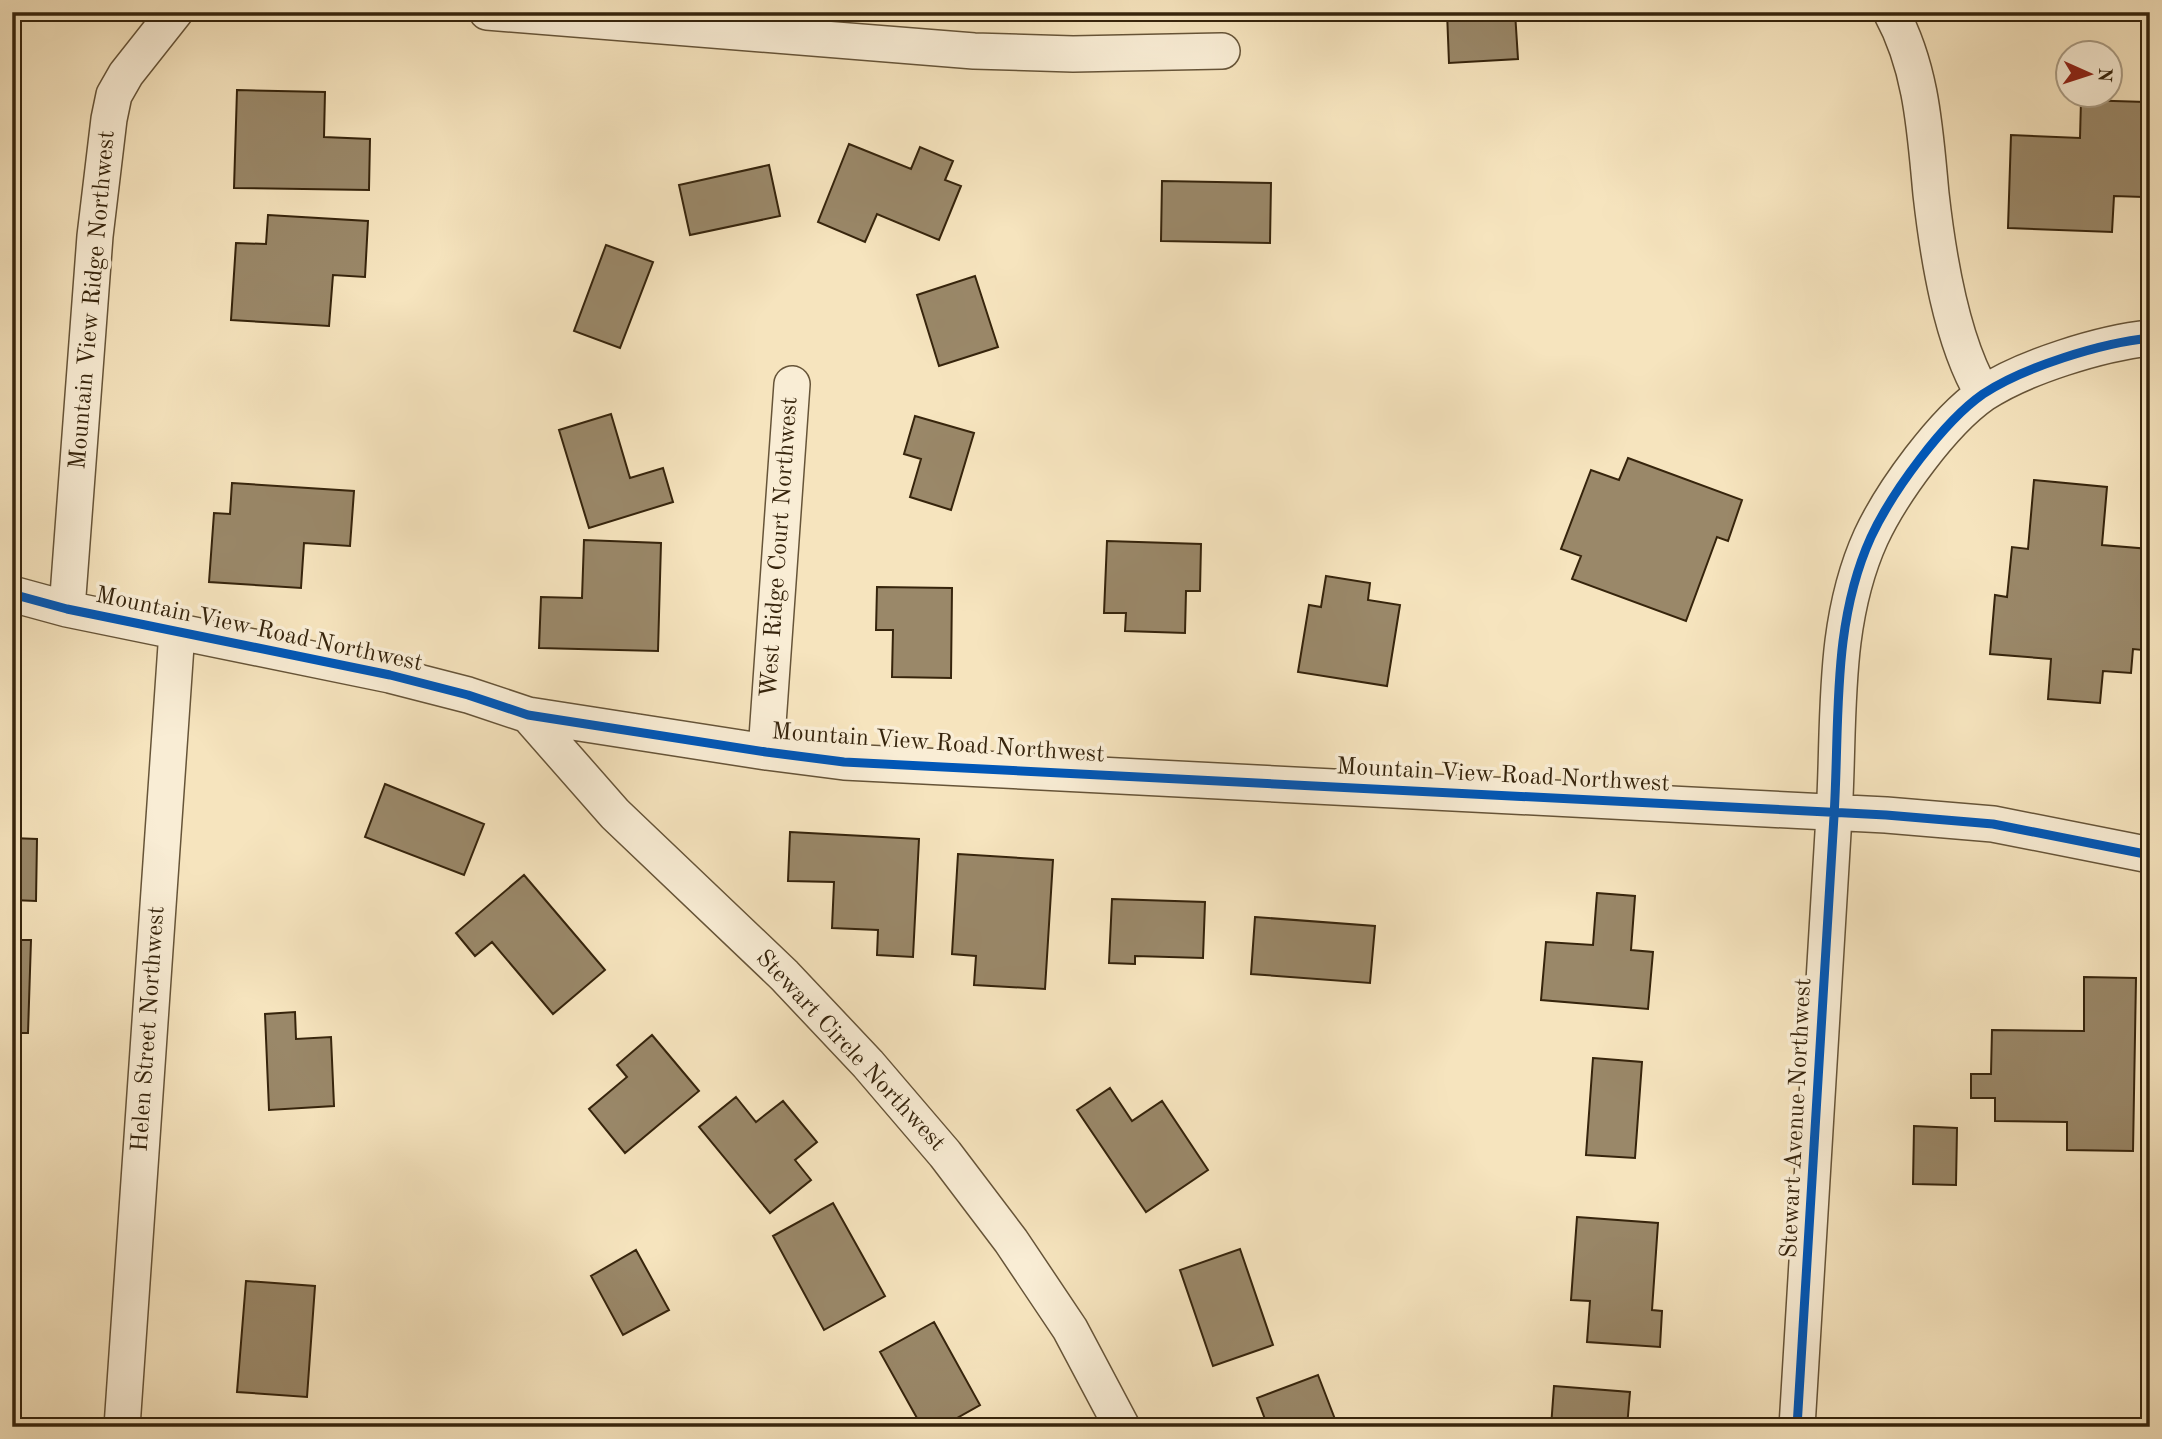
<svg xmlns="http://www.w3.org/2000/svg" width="2162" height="1439" viewBox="0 0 2162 1439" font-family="'Old Standard TT',serif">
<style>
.building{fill:#9a8869;stroke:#36240c;stroke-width:2}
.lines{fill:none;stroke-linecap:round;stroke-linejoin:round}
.minor-casing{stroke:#665438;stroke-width:38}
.minor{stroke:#f9edd5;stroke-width:35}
.cycleway-casing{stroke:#f9edd5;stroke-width:13}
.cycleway{stroke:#0057b8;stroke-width:9}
.labels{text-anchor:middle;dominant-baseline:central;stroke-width:7;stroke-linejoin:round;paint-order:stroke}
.street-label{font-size:24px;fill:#36240c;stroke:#f9edd5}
</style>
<rect width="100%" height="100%" fill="#f6e4be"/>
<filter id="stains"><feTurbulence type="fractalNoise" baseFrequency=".00286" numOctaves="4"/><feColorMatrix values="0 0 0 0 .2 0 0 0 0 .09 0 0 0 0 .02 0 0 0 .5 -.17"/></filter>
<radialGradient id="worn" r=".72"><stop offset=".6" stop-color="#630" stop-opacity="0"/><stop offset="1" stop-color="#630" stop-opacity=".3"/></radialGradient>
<path class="building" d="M1447,12H1515L1518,59L1449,63Z
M237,90L325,92L324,137L370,139L369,190L234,188Z
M2081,100L2146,102L2143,197L2114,196L2112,232L2008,228L2011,135L2080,138Z
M849,144L911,169L920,147L953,161L945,180L961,186L939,240L877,214L865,242L818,222Z
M769,165L780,216L690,235L679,185Z
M1162,181L1271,183L1270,243L1161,241Z
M268,215L368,221L365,277L333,275L329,326L231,320L236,243L266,244Z
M606,245L653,262L620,348L574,331Z
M975,276L998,347L939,366L917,295Z
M611,414L630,478L663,468L673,502L589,528L559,430Z
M915,416L974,433L951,510L910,497L921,459L904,454Z
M1628,458L1742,500L1728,541L1717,537L1686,621L1572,579L1581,556L1561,549L1591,470L1619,480Z
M2034,480L2107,487L2102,545L2150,549L2142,650L2133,649L2131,673L2103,671L2100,703L2048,699L2051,659L1990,654L1995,595L2007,597L2012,547L2028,549Z
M232,483L354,491L350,546L304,543L301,588L209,582L214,513L230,514Z
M584,540L661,543L658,651L539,648L541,597L582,598Z
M1107,541L1201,544L1200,591H1186L1185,633L1125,631L1126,613H1104Z
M1326,576L1370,583L1368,600L1400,605L1387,686L1298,672L1309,605L1321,607Z
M877,587L952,588L951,678L892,677L893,630H876Z
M385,784L484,824L464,875L365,837Z
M790,832L919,839L913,957L877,955L878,930L832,928L834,882L788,881Z
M12,838L37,839L36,901L12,900Z
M958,854L1053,860L1045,989L974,985L976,956L952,954Z
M524,875L605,970L553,1014L492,942L475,956L456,933Z
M1597,893L1635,896L1631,950L1653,952L1648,1009L1541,1000L1546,942L1593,945Z
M1112,899L1205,902L1203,958L1135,956V964L1109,963Z
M1255,917L1375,926L1370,983L1251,974Z
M12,940H31L28,1033H12Z
M2084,977L2136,978L2133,1151L2067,1150V1122L1995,1121V1098H1971V1074H1991L1992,1030L2084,1031Z
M295,1012L296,1039L331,1037L334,1106L269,1110L265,1014Z
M652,1035L699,1091L625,1153L589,1109L627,1077L617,1065Z
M1593,1058L1642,1062L1635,1158L1586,1155Z
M1110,1088L1132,1121L1162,1101L1208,1170L1146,1212L1077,1110Z
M736,1097L756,1122L783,1101L817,1142L795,1160L811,1180L770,1213L699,1127Z
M1914,1126L1957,1128L1956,1185L1913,1184Z
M833,1203L885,1296L824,1330L773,1236Z
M1577,1217L1658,1223L1652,1310L1662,1311L1660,1347L1587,1342L1590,1301L1571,1300Z
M1240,1249L1273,1345L1213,1366L1180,1270Z
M636,1250L669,1310L623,1335L591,1276Z
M246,1281L315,1286L307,1397L237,1392Z
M934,1322L980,1405L941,1427H922L880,1352Z
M1318,1375L1338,1427H1268L1257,1398Z
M1554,1386L1630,1392L1627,1427H1551Z"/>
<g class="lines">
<defs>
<path id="minor" d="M487,12L974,51L1073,54L1222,51
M1891,12C1922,69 1925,131 1931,194C1938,256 1951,340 1983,394
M12,594L67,609L390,675L468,695L528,715L766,752L844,762L1886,815L1993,824L2150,855
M67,609L95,236L109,119L114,95L126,74L175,12
M528,715L615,814L784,975L868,1064L945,1154L1011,1241L1070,1329L1122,1427
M766,752L792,384
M122,1427L177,631
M1797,1427C1810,1223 1821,1020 1834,816C1840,722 1831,625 1871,537C1892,492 1943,422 1983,394C2024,367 2101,343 2150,338"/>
</defs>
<use href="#minor" class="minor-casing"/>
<use href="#minor" class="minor"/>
<defs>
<path id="cycleway" d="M12,594L67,609L390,675L468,695L528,715L766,752L844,762L1886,815L1993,824L2150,855
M1797,1427C1810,1223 1821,1020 1834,816C1840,722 1831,625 1871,537C1892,492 1943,422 1983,394C2024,367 2101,343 2150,338"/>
</defs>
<use href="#cycleway" class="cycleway-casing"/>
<use href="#cycleway" class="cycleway"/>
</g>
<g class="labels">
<g class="street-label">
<text transform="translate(93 300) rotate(-85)">Mountain View Ridge Northwest</text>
<text transform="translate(780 547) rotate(-86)">West Ridge Court Northwest</text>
<text transform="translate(259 630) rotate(12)">Mountain View Road Northwest</text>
<text transform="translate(938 744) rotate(4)">Mountain View Road Northwest</text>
<text transform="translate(1503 776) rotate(3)">Mountain View Road Northwest</text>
<text transform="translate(149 1029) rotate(-86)">Helen Street Northwest</text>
<text transform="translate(850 1051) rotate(47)">Stewart Circle Northwest</text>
<text transform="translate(1797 1118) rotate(-87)">Stewart Avenue Northwest</text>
</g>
</g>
<rect width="2162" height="1439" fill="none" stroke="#f6e4be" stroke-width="42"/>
<rect x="14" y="14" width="2134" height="1411" fill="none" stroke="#36240c" stroke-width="3.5"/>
<rect x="21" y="21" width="2120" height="1397" fill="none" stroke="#36240c" stroke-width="2"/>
<g transform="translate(2089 74) rotate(93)"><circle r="33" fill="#f9edd5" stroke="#ab9d85" stroke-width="2"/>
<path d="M0-5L12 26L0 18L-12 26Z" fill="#8f2418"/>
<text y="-10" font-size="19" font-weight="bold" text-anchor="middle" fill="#36240c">N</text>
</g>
<rect width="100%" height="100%" filter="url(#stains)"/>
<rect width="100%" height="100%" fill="url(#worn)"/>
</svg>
